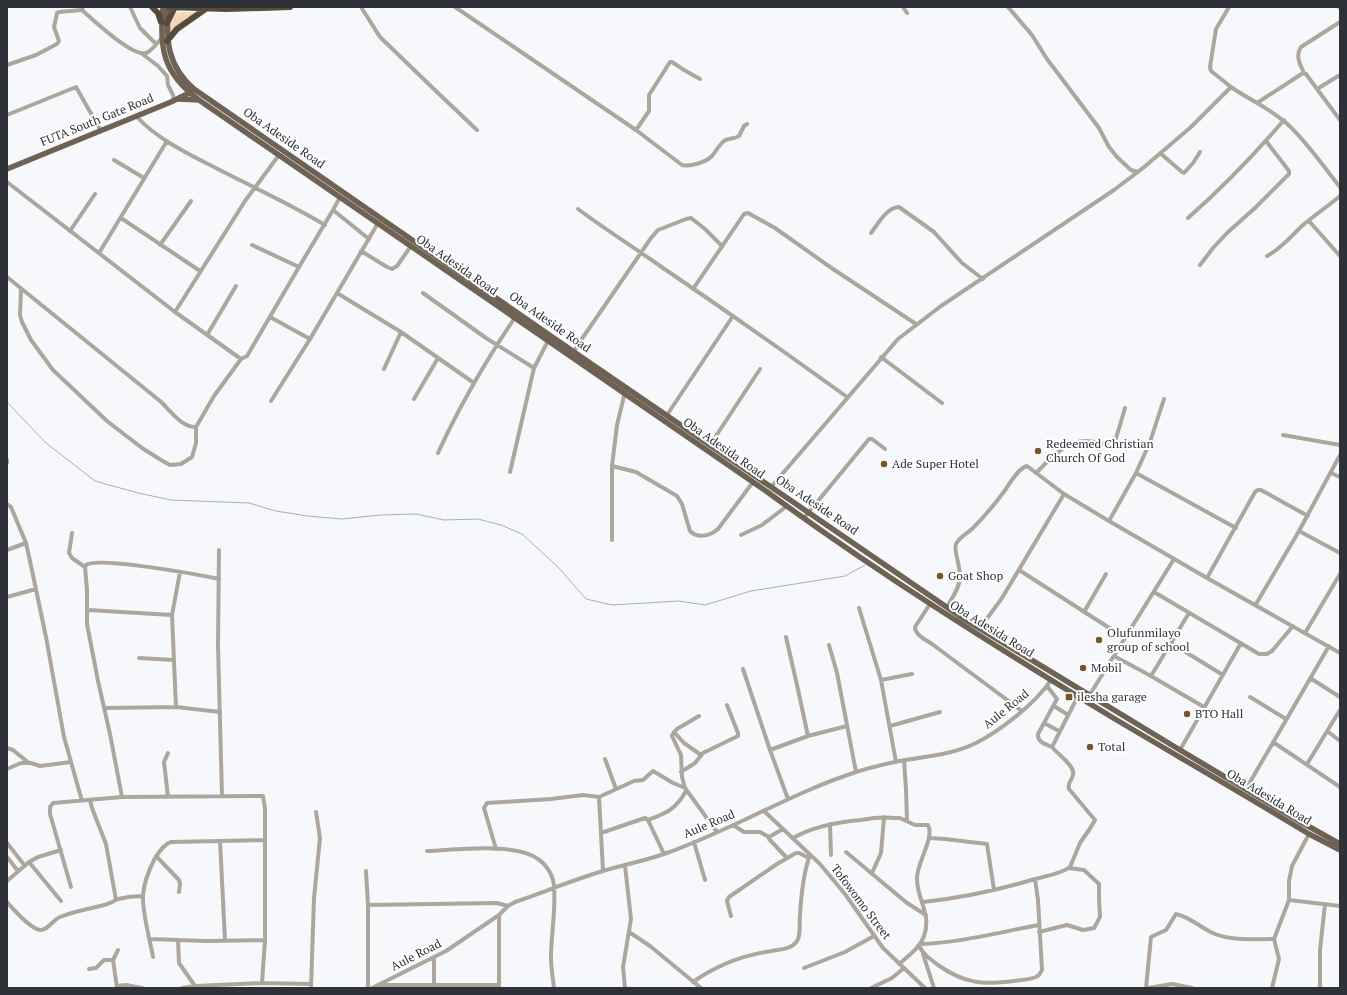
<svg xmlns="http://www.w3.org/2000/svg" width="1347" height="995" viewBox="0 0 1347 995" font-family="'PT Serif',serif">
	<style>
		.green { fill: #f1d8ba }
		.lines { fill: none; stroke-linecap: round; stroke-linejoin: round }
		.stream { stroke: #a6acd0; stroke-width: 1 }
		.minor { stroke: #ada69d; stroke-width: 4 }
		.major { stroke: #6e6254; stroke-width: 5.5 }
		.highway { stroke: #584a3a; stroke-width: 6 }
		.poi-dot { fill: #76552c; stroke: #fff; stroke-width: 1.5 }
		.labels { text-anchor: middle; stroke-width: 4; stroke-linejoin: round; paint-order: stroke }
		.street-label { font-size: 12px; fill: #2f3139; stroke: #fff }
		.poi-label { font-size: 12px; fill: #2f3139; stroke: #fff; text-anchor: start }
	</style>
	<rect width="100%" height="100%" fill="#f7f8fc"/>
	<path class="green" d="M182,12H197L168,35L171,21L175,13Z"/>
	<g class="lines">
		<path class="stream" d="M7,402L46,443L95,481L138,493L171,500L249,503L276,511L307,516L342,519L380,515L416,514L444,520L478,519L501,525L522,534L559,568L586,599L612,605L679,601L705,605L751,591L845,576L865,565"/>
		<path class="minor" d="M81,7L84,12C95,21 132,57 146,53C152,51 157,43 162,38
			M130,7L140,28L156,44
			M361,7L380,37L438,93L477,130
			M455,7L636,130L682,165C691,167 706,162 712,156C716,151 719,145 724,141C728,138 735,139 739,136L744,126L747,124
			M903,7L907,13
			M1008,7L1032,35L1047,59L1099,128L1109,147L1117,157L1131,170L1138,172
			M1339,7L1340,8
			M141,53L158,66L167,76L168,85L173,95L174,101
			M7,65L36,55L57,44L59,41L54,27L57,13L59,12L82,10
			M1304,73C1300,64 1295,56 1301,47L1340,22
			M1231,87C1248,99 1269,108 1285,122C1305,139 1323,166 1340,187
			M1317,89L1340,120
			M1257,103L1303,73L1306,74L1317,89L1340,75
			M7,115L76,87L101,131
			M136,116C155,137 184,152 210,165C248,185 287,202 325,225
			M636,130L649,111V95L670,62H672L684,70L700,79
			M1160,153L1182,172L1184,173L1193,163L1200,152
			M114,160L144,178
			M7,182L175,312L241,359
			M578,209C606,230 635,248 663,268C725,310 786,353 847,397
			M333,210L369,239
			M121,218L200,271
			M1188,218C1222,188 1254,155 1284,120
			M1309,221L1340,256
			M70,231L95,194
			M871,233C878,224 887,207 899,207L934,232L962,263L983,279
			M160,245L191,201
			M252,245L299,267
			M361,251L387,267L392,269L397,266L411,246
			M99,253L167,141
			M1267,256C1282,248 1291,236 1303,225C1315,215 1328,206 1340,196
			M1200,265L1213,248L1228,232L1255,208L1289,174V171L1266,141
			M7,277L160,401C170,410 182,428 196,427
			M21,289L20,315L22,322L31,340L53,370L107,421L142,448L161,460L170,465L181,464L192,457L196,443V427L214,396L241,359L247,356L299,267L333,210L340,197
			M693,289L744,214L748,213L775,228L833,269L916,324
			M337,293L401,332L474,383
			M423,293L486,338L534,368
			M175,312L245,201L279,155
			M270,317L310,339
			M207,335L236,286
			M574,352L577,346L651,238L658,230L686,219L691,218L705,229L722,246
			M881,357L942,403
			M384,369L401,332
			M414,399L438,358
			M271,401L310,339L378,223
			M667,415L733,316
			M1283,435L1340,445
			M710,445L760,369
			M438,453C460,405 487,359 516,316
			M7,460V463
			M612,466L636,472L677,496L682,504L690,531C698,539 710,536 718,529L753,482
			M510,472L534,368L548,341
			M1036,473C1050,459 1065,441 1086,441C1095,441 1104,445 1114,445L1125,408
			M1136,473L1236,528
			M1331,473L1340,477
			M771,487L898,339L941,306L1114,190L1143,168L1191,127L1231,87L1211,71L1210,67L1216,29L1229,7
			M7,504L11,507L26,543L30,561L46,637L64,737L82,801
			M804,518L869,439H872L885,449
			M1109,521L1136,473L1150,442L1164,399
			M1299,531L1340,553
			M72,533L69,553L72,558L85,567
			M741,535L762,525L787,506
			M612,540V466L617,425L625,392
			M7,550L26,543
			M219,550L218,646L222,796
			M1019,570L1125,638
			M1207,578L1255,492L1258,490H1261L1308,516
			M1154,592L1259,654H1267L1272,651L1293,626
			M7,597L36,589
			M930,604L915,627C915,635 926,640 932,644C962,666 992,689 1022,711
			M1256,604L1299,531L1340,455
			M947,607C952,598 960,587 960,577C961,569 953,548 956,544C959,537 968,533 973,528C984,517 994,505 1003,493C1009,485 1018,468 1027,466L1064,494L1109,521L1207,578L1340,653
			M859,608L881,680L896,762
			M88,610L172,615
			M1084,612L1106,574
			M980,628L1002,598L1064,494
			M1305,633L1340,574
			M786,637L797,685L808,736
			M1171,643L1223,675
			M829,645L837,673L856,772
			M1114,656L1151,676L1204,707
			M139,658L174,660
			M743,669L770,750L788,799
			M1151,676L1189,613
			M1310,678L1340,697
			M881,680L912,674
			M1047,686L1057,699L1038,734C1037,742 1045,744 1052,747
			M1089,696L1174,559
			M1250,697L1286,719
			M1054,706L1068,715
			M176,707L172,615L180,572
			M105,708L176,707L220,712
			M699,716L677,729L674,732L672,736L681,755L682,777L685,788L717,832
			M1044,723L1059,731
			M890,726L940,712
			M1327,731L1340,741
			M674,732L684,743L701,755
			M1273,742L1340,787
			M7,748L13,750L29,763
			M770,750L808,736L847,726
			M1180,750L1241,643
			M605,759L616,789
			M904,760L906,789L907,821
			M1307,764L1340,710
			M7,769L21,763H31L40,766L71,762
			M681,772L695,763L703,753L738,736V733L727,705
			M1246,789L1329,646
			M122,797L110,734L98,681L87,624V590L85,567L86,565C97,556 200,575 219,579
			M168,797L164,762L168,753
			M599,797L603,871
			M90,800L92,808L106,844L116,900
			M764,811L820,864L845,894L883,948L925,988
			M648,820L664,854
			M830,824L831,855
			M733,825L744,832H760L769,837
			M783,829L769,837V839L787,858
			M601,833L645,818L648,820C667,813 676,809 686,791
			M793,838C814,826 837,822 861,820C872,818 884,817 895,818H900L915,825H928C935,838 916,864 917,879C917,900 932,914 924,936C920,948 908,956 899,964
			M929,838L945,839L987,844L994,890
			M220,841L225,940
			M694,842L705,880
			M7,843L25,866
			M496,849L484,808L487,803L551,799L583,795L599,797L634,781L643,780L653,771L673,783L685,788
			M427,851C455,850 515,842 538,859C547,865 554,877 554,887C556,910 551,934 551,958C551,968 553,978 554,988
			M846,852L907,903L926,915
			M156,856L179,880L180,884L179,892
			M7,857L18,871
			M29,862L61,901
			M625,866L631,919L623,967L625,988
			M366,871L368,905V988
			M872,873L881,853L884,817
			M7,881L29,862L38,857L61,850
			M71,887L50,814V807L53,803L122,797L263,796L265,809V940L262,983
			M1289,900L1340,906
			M7,902C13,909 31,929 40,930C47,931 53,920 60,917C74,911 89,909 104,905C109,904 114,901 118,899C126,897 135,896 143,896
			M923,902C961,898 998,890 1035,879C1046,876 1061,874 1070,867L1080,843L1091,827L1095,820L1069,789C1067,782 1072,781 1073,775C1076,766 1056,753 1052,747L1078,696
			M368,905L497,903L508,906
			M499,915V988
			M731,916L727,901L729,897L777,864L796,853H799L809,858
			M629,932L650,946L701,988
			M1039,932L1067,925L1083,930L1094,928L1100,917L1099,899V884L1084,870L1069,868
			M150,939L206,941L265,940
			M178,940L179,963L195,986
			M920,944C960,943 1000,932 1039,925
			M919,946C923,954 930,959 938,965C965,984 983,985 1014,981C1021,980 1029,980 1036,977L1039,975L1042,970L1038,900L1035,879
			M923,954L934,988
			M153,957C150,940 142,912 143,895C144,883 149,870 154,860C158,853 164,844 171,842L265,840
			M804,968L845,952L874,936
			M89,969L96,968L104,960H113
			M693,982C717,965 743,955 772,951C781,949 794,949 798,939C801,932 799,923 800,915C801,898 804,871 810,855
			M380,985H499
			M434,985V958
			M117,986L126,985L142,988
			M117,988L113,960L118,950
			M182,988L195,986L262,983L311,984
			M311,988L314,898L320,838L316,812
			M372,988L446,951L499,915L508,906L515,902C544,892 573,880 603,871C623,865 644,861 664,854C730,831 789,794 856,772C872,767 889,763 905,760C929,756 954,754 976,743C1000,731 1036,703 1051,680
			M871,988L892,978L904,968
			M1146,988L1151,937L1166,930L1176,914C1190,917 1201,928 1215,934C1233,941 1255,939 1274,939
			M1148,988L1172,984L1192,988
			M1272,988L1279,959L1274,939L1289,900V881L1292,866L1309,834
			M1320,988V950L1325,904"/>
		<path class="major" d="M163,7C159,49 163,73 199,100L766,491C878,573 996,647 1115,719C1179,757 1245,795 1309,834L1340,850
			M168,7C166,40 167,66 194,89L574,352L964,619L1180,750L1299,821L1340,844
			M179,99L199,100
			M7,169L171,102L191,92"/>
		<path class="highway" d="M152,7L158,13L161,22
			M169,7L226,9L290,7
			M167,23L175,7
			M167,41L177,29L207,8"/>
	</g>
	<g class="poi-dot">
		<circle cx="1038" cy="451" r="4"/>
		<circle cx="884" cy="464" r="4"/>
		<circle cx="940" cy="576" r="4"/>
		<circle cx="1099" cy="640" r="4"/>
		<circle cx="1083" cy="668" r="4"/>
		<rect x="1065" y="693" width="8" height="8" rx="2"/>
		<circle cx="1187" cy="714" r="4"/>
		<circle cx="1090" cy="747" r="4"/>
	</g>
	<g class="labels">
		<g class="street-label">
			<text transform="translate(97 120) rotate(-22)" y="4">FUTA South Gate Road</text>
			<text transform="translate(284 138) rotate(35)" y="4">Oba Adeside Road</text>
			<text transform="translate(457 265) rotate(35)" y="4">Oba Adesida Road</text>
			<text transform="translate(550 322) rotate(35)" y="4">Oba Adeside Road</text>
			<text transform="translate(724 448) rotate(35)" y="4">Oba Adesida Road</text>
			<text transform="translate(817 505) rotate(34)" y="4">Oba Adeside Road</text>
			<text transform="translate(992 629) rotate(32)" y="4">Oba Adesida Road</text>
			<text transform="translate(1006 709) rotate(-39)" y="4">Aule Road</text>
			<text transform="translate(1269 797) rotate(31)" y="4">Oba Adesida Road</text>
			<text transform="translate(709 824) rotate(-23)" y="4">Aule Road</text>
			<text transform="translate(861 902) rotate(53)" y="4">Tofowomo Street</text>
			<text transform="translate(416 955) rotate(-27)" y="4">Aule Road</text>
		</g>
		<g class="poi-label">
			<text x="1046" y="448">Redeemed Christian<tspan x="1046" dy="14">Church Of God</tspan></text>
			<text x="892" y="468">Ade Super Hotel</text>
			<text x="948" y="580">Goat Shop</text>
			<text x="1107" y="637">Olufunmilayo<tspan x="1107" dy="14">group of school</tspan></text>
			<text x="1091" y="672">Mobil</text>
			<text x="1077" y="701">ilesha garage</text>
			<text x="1195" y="718">BTO Hall</text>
			<text x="1098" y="751">Total</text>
		</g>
	</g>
	<rect width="1347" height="995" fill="none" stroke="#2f3139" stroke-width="16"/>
</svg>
